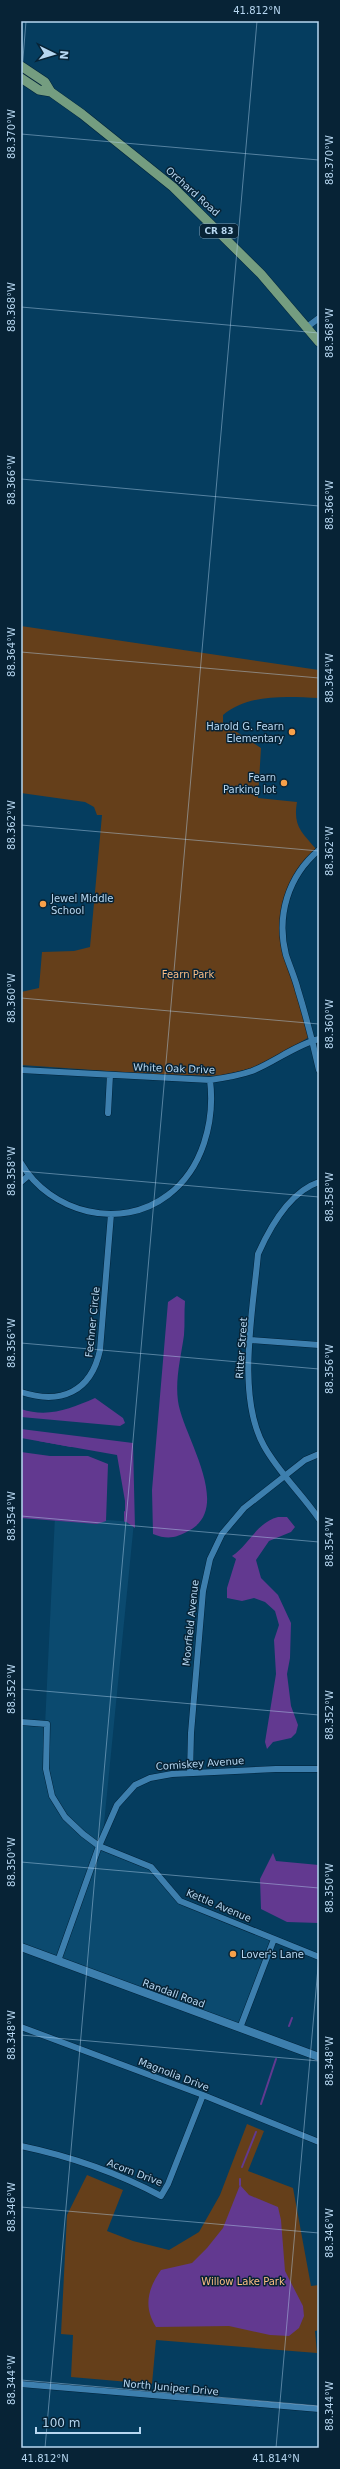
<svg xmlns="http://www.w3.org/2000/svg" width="340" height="2469" viewBox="0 0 340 2469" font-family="'DejaVu Sans',sans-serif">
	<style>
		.built { fill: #0b4a6f }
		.green { fill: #653f1a }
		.water { fill: #623990 }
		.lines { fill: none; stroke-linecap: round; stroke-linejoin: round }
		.stream { stroke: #623990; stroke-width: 2 }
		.minor-casing { stroke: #00233a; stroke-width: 7 }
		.secondary-casing { stroke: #00233a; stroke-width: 9 }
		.primary-casing { stroke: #00233a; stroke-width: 10 }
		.minor { stroke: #3d7fae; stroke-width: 6 }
		.secondary { stroke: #3d7fae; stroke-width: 8 }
		.primary { stroke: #749d80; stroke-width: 9 }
		.ticks { fill: none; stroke: #b7d7f1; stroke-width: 1; stroke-opacity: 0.45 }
		.poi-dot { fill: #f8a14a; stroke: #072336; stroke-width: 1.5 }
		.labels { text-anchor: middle; stroke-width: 3; stroke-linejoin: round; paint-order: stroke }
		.shield { fill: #072336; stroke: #82a1b9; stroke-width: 1 }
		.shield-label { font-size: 9px; font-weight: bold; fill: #b7d7f1 }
		.street-label { font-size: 10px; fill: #b7d7f1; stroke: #072336 }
		.poi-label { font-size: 10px; fill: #b7d7f1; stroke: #072336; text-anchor: end }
		.park-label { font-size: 10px; fill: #fbbd84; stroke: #072336 }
		.neatline { fill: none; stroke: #b7d7f1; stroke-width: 1.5 }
		.ticks-label { font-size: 10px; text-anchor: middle; fill: #b7d7f1 }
	</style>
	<rect width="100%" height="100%" fill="#053d5f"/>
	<path class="built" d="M55,1516L134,1522L102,1844L57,1958L21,1946V1724L45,1726Z
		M101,1848L150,1867L179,1903L271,1940L240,2025L61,1959Z"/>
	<path class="green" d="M21,626L319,670V698C287,697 250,693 223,715V723L261,748L258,798L297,802C293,826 301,831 316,849L289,887L282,927L309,1037L280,1055L252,1068L220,1076L151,1074L21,1065V992L39,988L42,952L74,951L90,947L102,815H97L94,807L85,802L21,793Z
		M247,2124L264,2131L248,2171L293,2188L311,2286L319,2285V2330L315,2331L317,2353L156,2340L152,2384L71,2377L73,2335L61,2334L67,2215L87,2175L123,2190L107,2231L133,2241L169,2250L199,2232L220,2195Z"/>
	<path class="water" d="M177,1296L185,1301C184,1312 185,1324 184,1335C181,1357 175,1379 178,1401C182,1434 233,1506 190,1530C176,1538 168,1540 153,1534L152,1490L168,1302Z
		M95,1398L123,1418L125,1423L120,1426L21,1417V1409C48,1418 70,1409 95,1398Z
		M21,1429L133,1443L135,1528L125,1521V1501L117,1455L21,1438Z
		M21,1452L50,1456H88L108,1464L106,1521L97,1524L21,1518Z
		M278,1517H287L295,1527L291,1532L269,1541L256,1560L261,1578L278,1595L291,1623L290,1658L287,1674L291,1706L298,1725L296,1733L291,1738L273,1742L267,1749L265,1742L276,1674L274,1640L279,1625L275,1611L265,1602L254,1598L242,1601L227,1598V1588L236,1559L232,1556C250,1544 256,1523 278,1517Z
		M273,1853L276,1861L319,1865V1923L287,1922L261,1909L260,1879Z
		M240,2185L249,2195L278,2207L281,2220L285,2271L303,2306L304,2316L299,2328L289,2336L270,2335L229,2326L156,2327C143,2307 148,2288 161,2270L192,2263L207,2248L223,2228Z"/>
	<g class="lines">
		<path class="stream" d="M39,1440L71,1446
			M125,1512V1521
			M289,2026L292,2018
			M261,2104L276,2059
			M242,2167L256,2132
			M240,2185V2179"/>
		<defs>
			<path id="minor" d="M307,327L319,318
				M319,850C288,876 276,916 286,955C290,967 295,978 298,990C306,1016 313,1043 319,1070
				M21,1070L210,1080C224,1078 238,1076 252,1071C275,1062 295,1045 319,1039
				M108,1113L110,1075
				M21,1163C50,1213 121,1231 168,1195C203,1169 215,1121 210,1080
				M21,1182L28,1176
				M319,1182C289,1192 270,1227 258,1254C253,1311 236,1396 264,1446C279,1473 302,1494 319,1519
				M251,1340L319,1345
				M21,1392C61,1405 91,1392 100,1350L111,1214
				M21,1722L47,1724L46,1769L52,1796L65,1817L83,1834L99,1846L151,1867L180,1901L319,1957
				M190,1773L191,1733L203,1591L210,1559L222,1534L244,1508L305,1460L319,1454
				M58,1961L99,1846L117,1805L135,1785L150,1778L172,1774L276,1769H319
				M21,2027L203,2095L319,2142
				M240,2028L274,1939
				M21,2146C69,2156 118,2173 161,2196L168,2184L203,2095
				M21,2384L319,2409"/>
			<path id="secondary" d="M21,1947L319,2057"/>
			<path id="primary" d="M21,66L45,82L51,92
				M21,78L39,90L51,92L82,114L173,187L261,274L319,342"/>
		</defs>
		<use href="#minor" class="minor-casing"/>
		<use href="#secondary" class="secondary-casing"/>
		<use href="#primary" class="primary-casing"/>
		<use href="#minor" class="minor"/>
		<use href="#secondary" class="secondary"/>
		<use href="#primary" class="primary"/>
	</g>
	<path class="ticks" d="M21,83L26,21M21,134L319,160M21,307L319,333M21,479L319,506M21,652L319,678M21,825L319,851M21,998L319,1024M21,1171L319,1197M21,1343L319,1369M21,1516L319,1542M21,1689L319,1715M21,1862L319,1888M21,2035L319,2061M21,2207L319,2233M21,2380L319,2406M45,2448L257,21M276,2448L319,1956"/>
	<g class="poi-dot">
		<circle cx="292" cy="732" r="4"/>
		<circle cx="284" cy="783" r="4"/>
		<circle cx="43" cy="904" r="4"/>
		<circle cx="233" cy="1954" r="4"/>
	</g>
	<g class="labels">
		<rect class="shield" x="200" y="224" width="38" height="14" rx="3"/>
		<g class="shield-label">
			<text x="219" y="234">CR 83</text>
		</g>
		<g class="street-label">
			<text transform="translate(193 191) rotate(42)" y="4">Orchard Road</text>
			<text transform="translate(174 1068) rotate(2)" y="4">White Oak Drive</text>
			<text transform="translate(92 1322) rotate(-84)" y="4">Fechner Circle</text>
			<text transform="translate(241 1348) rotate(-86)" y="4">Ritter Street</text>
			<text transform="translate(190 1623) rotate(-84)" y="4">Moorfield Avenue</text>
			<text transform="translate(200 1763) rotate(-4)" y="4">Comiskey Avenue</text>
			<text transform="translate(219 1905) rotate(23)" y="4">Kettle Avenue</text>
			<text transform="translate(174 1993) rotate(20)" y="4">Randall Road</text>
			<text transform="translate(174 2074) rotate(21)" y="4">Magnolia Drive</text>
			<text transform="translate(135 2172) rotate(21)" y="4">Acorn Drive</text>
			<text transform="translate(171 2387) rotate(5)" y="4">North Juniper Drive</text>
		</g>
		<g class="poi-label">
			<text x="284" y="730">Harold G. Fearn<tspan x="284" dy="12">Elementary</tspan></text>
			<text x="276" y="781">Fearn<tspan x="276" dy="12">Parking lot</tspan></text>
			<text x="51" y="902" text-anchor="start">Jewel Middle<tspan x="51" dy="12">School</tspan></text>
			<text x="241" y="1958" text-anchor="start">Lover's Lane</text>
		</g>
		<g class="park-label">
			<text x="188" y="978">Fearn Park</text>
			<text x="243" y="2285">Willow Lake Park</text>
		</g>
	</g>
	<rect width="340" height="2469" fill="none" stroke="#072336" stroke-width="44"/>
	<g transform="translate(54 54) rotate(95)" stroke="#072336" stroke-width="3" paint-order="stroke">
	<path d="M0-3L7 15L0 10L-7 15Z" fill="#b7d7f1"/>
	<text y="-6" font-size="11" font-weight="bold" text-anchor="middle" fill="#b7d7f1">N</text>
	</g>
	<path d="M36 2427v6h104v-6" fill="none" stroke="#b7d7f1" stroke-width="2"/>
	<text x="42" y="2427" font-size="12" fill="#b7d7f1" stroke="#072336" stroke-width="3" paint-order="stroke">100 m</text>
	<rect x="22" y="22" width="296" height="2425" class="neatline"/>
	<g class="ticks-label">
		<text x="257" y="14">41.812°N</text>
		<text transform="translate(11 134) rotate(-90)" y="4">88.370°W</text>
		<text transform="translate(329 160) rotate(-90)" y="4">88.370°W</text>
		<text transform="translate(11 307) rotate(-90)" y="4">88.368°W</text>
		<text transform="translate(329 333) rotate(-90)" y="4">88.368°W</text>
		<text transform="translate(11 480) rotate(-90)" y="4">88.366°W</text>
		<text transform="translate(329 505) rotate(-90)" y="4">88.366°W</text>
		<text transform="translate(11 652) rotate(-90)" y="4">88.364°W</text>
		<text transform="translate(329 678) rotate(-90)" y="4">88.364°W</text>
		<text transform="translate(11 825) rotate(-90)" y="4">88.362°W</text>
		<text transform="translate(329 851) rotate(-90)" y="4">88.362°W</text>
		<text transform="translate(11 998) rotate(-90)" y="4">88.360°W</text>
		<text transform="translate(329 1024) rotate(-90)" y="4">88.360°W</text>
		<text transform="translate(11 1171) rotate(-90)" y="4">88.358°W</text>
		<text transform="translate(329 1197) rotate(-90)" y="4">88.358°W</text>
		<text transform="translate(11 1343) rotate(-90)" y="4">88.356°W</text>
		<text transform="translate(329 1369) rotate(-90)" y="4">88.356°W</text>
		<text transform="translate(11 1516) rotate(-90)" y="4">88.354°W</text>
		<text transform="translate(329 1542) rotate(-90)" y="4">88.354°W</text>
		<text transform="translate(11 1689) rotate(-90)" y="4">88.352°W</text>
		<text transform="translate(329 1715) rotate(-90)" y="4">88.352°W</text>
		<text transform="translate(11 1862) rotate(-90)" y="4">88.350°W</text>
		<text transform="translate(329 1888) rotate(-90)" y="4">88.350°W</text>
		<text transform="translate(11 2035) rotate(-90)" y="4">88.348°W</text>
		<text transform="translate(329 2061) rotate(-90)" y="4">88.348°W</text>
		<text transform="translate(11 2207) rotate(-90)" y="4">88.346°W</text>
		<text transform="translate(329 2233) rotate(-90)" y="4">88.346°W</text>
		<text transform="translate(11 2380) rotate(-90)" y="4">88.344°W</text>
		<text transform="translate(329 2406) rotate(-90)" y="4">88.344°W</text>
		<text x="45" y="2462">41.812°N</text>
		<text x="276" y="2462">41.814°N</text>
	</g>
</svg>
